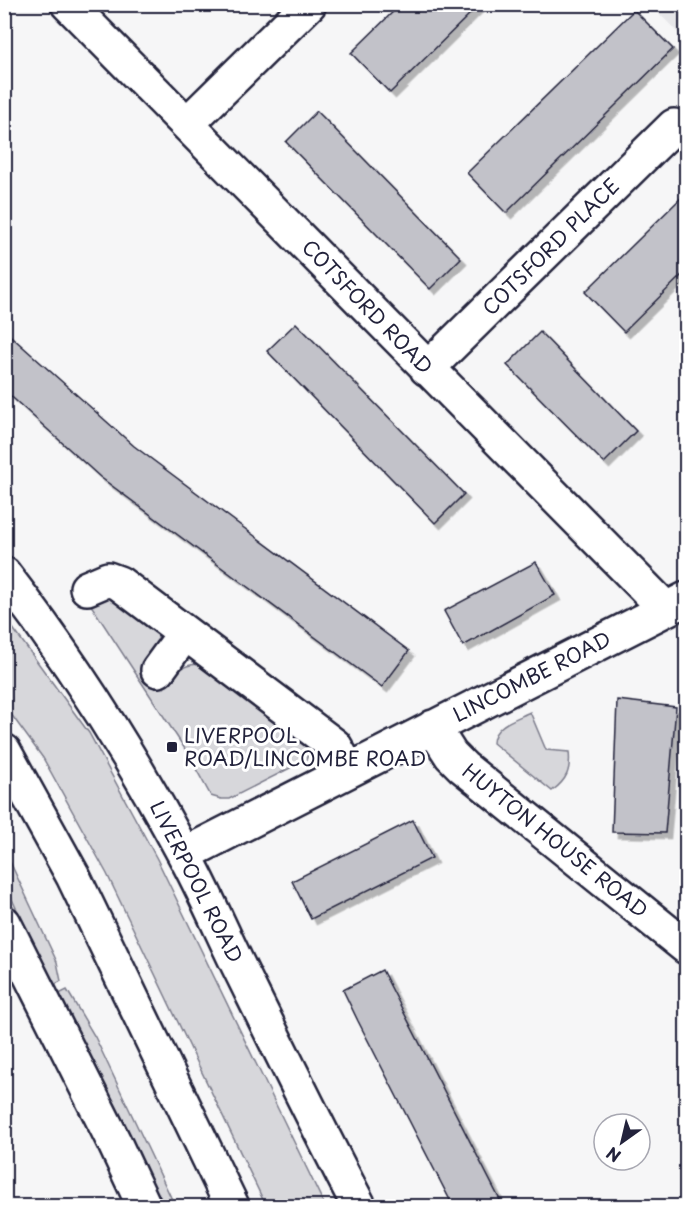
<svg xmlns="http://www.w3.org/2000/svg" width="691" height="1211" viewBox="0 0 691 1211" font-family="'Playpen Sans',sans-serif">
	<style>
		.built { fill: #e6e6e9 }
		.green { fill: #d7d7db; stroke: #7c7c8b; stroke-width: 1.5 }
		.building { fill: #c2c2c9; stroke: #22223b; stroke-width: 1.5; filter: url(#shadow) }
		.lines { fill: none; stroke-linecap: round; stroke-linejoin: round }
		.street-casing { stroke: #22223b; stroke-width: 38 }
		.highway-casing { stroke: #22223b; stroke-width: 38 }
		.street { stroke: #fff; stroke-width: 33 }
		.highway { stroke: #fff; stroke-width: 33 }
		.poi-dot { fill: #22223b; stroke: #fff; stroke-width: 2 }
		.labels { text-anchor: middle; stroke-width: 6; stroke-linejoin: round; paint-order: stroke }
		.street-label { font-size: 20px; fill: #22223b; stroke: #fff }
		.poi-label { font-size: 20px; fill: #22223b; stroke: #fff; text-anchor: start }
	</style>
	<defs>
		<filter id="shadow"><feDropShadow dx="5.5" dy="5.5" stdDeviation="0" flood-color="#0004"/></filter>
	</defs>
	<rect width="100%" height="100%" fill="#f6f6f7"/>
	<filter id="ink" filterUnits="userSpaceOnUse"><feTurbulence type="fractalNoise" baseFrequency=".0167" numOctaves="2"/><feDisplacementMap in="SourceGraphic" scale="12" xChannelSelector="R" yChannelSelector="G"/><feConvolveMatrix kernelMatrix="1 2 1 2 8 2 1 2 1" color-interpolation-filters="sRGB"/></filter>
	<g filter="url(#ink)">
		<path class="built" d="M651,5H686V41Z"/>
		<path class="green" d="M109,594L157,628C161,647 153,656 143,672L164,688C180,670 180,663 207,664L307,744L309,752L306,760L229,799H221L211,796L185,749L87,599Z
			M4,616L89,733L157,859L325,1206H266L107,874L43,758L5,706Z
			M530,712L546,750L569,752C571,770 567,780 552,791L493,743C493,725 516,719 530,712Z
			M4,849L57,962L61,981L52,986L5,884Z
			M67,990L95,1037L175,1206H157L57,995Z"/>
		<path class="building" d="M401,4H480L390,93L351,53Z
			M634,10L673,49L506,213L467,173Z
			M317,111L461,258L430,289L286,142Z
			M687,192V270L624,332L585,292Z
			M296,323L464,494L435,523L267,351Z
			M4,330L134,446L409,651L382,687L100,477L4,390Z
			M540,332L636,431L604,463L507,365Z
			M536,562L555,595L463,646L444,611Z
			M617,700L676,707L665,833L612,832Z
			M413,820L432,858L311,919L292,881Z
			M382,970L398,1001L503,1206H453L358,1021L343,990Z"/>
		<g class="lines">
			<defs>
				<path id="street" d="M68,4L666,609
					M187,124L309,4
					M427,369L674,126
					M87,588L108,579L119,583L335,746L348,769
					M158,670L185,633
					M433,727L451,755L463,767L686,947
					M185,854L686,599
					M4,923L114,1142L144,1206"/>
				<path id="highway" d="M4,574C72,662 131,755 183,852C203,888 219,926 237,963C277,1044 317,1126 359,1206
					M4,751L73,876L232,1206"/>
			</defs>
			<use href="#street" class="street-casing"/>
			<use href="#highway" class="highway-casing"/>
			<use href="#street" class="street"/>
			<use href="#highway" class="highway"/>
		</g>
	</g>
	<rect class="poi-dot" x="166" y="741" width="12" height="12" rx="3"/>
	<g class="labels">
		<g class="street-label">
			<text transform="translate(551 247) rotate(-45)" y="7">COTSFORD PLACE</text>
			<text transform="translate(367 307) rotate(46)" y="7">COTSFORD ROAD</text>
			<text transform="translate(532 677) rotate(-27)" y="7">LINCOMBE ROAD</text>
			<text transform="translate(555 841) rotate(39)" y="7">HUYTON HOUSE ROAD</text>
			<text transform="translate(196 882) rotate(63)" y="7">LIVERPOOL ROAD</text>
		</g>
		<g class="poi-label">
			<text x="184" y="743">LIVERPOOL<tspan x="184" dy="23">ROAD/LINCOMBE ROAD</tspan></text>
		</g>
	</g>
	<rect width="691" height="1211" fill="none" stroke="#fff" stroke-width="24"/>
	<rect x="12" y="12" width="667" height="1187" fill="none" stroke="#22223b" stroke-width="2" filter="url(#ink)"/>
	<g transform="translate(622 1142) rotate(214)"><circle r="28" fill="#ffffff" stroke="#a7a7b1" stroke-width="1.5"/>
	<path d="M0-4.5L10 22L0 15L-10 22Z" fill="#22223b"/>
	<text y="-9" font-size="16" font-weight="bold" text-anchor="middle" fill="#22223b">N</text>
	</g>
</svg>
